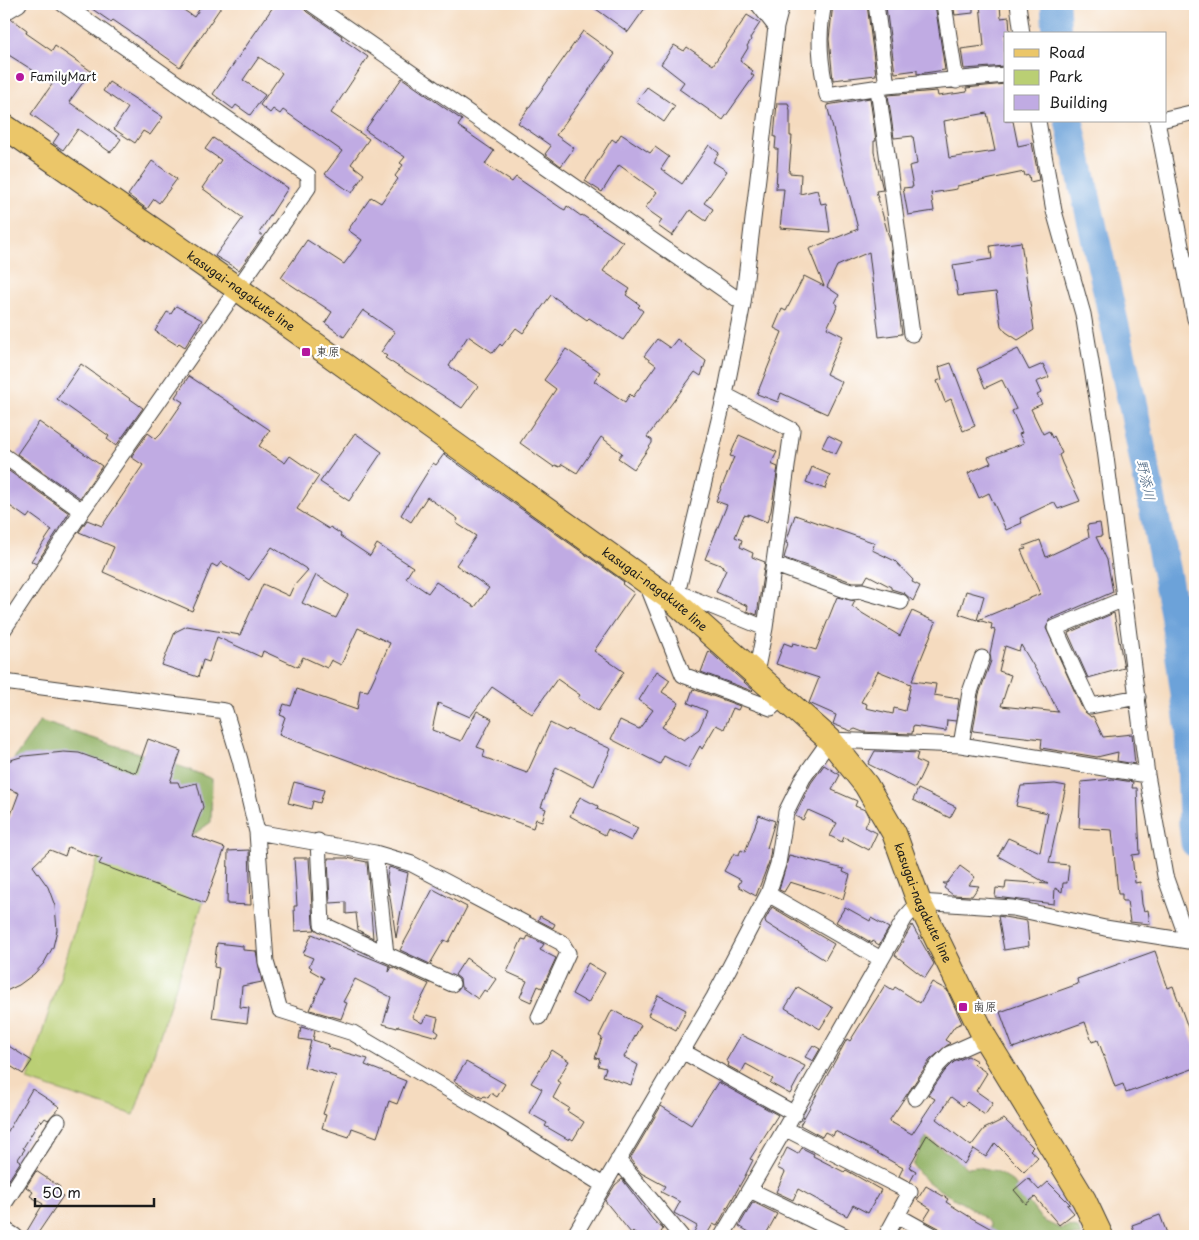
<svg xmlns="http://www.w3.org/2000/svg" width="1199" height="1240" viewBox="0 0 1199 1240" font-family="'Playpen Sans','Klee One',sans-serif">
	<style>
		.green { fill: #bacf74; stroke: #6b7648 }
		.forest { fill: #93b266; stroke: #586741 }
		.lines { fill: none; stroke-linecap: round; stroke-linejoin: round }
		.river { stroke: #6ca2d9; stroke-width: 29 }
		.building { fill: #c0abe3; fill-rule: evenodd }
		.minor-casing { stroke: #3d3934; stroke-width: 17 }
		.primary-casing { stroke: #3d3934; stroke-width: 26 }
		.minor { stroke: #fff; stroke-width: 15 }
		.primary { stroke: #ebc669; stroke-width: 24 }
		.poi-dot { fill: #b5179e; stroke: #fff; stroke-width: 2 }
		.labels { text-anchor: middle; stroke-width: 4.5; stroke-linejoin: round; paint-order: stroke }
		.poi-label { font-size: 12px; fill: #1c1c1c; stroke: #fff; text-anchor: start }
		.street-label { font-size: 12px; fill: #1c1c1c; stroke: #fff }
		.water-label { font-size: 14px; font-style: italic; fill: #445f7a; stroke: #fff }
	</style>
	<rect width="100%" height="100%" fill="#fff"/>
	<filter id="ink" filterUnits="userSpaceOnUse"><feTurbulence type="fractalNoise" baseFrequency=".02" numOctaves="2"/><feDisplacementMap in="SourceGraphic" scale="10" xChannelSelector="R" yChannelSelector="G"/><feConvolveMatrix kernelMatrix="1 2 1 2 8 2 1 2 1" color-interpolation-filters="sRGB"/></filter>
	<filter id="wash" filterUnits="userSpaceOnUse"><feTurbulence type="fractalNoise" baseFrequency=".0096" numOctaves="4" result="noise"/><feDisplacementMap in="SourceGraphic" scale="20" xChannelSelector="R" yChannelSelector="G"/><feGaussianBlur stdDeviation="1.12" result="paint"/><feColorMatrix in="noise" values="0 0 0 0 0 0 0 0 0 0 0 0 0 0 0 0 0 1.4 0 .05"/><feComposite in="paint" operator="in"/></filter>
	<g filter="url(#wash)">
		<rect width="100%" height="100%" fill="#f5dbbf"/>
		<path class="green" d="M99,855L207,890L134,1115L27,1080Z"/>
		<path class="forest" d="M40,721L185,768L212,779L211,822L176,847L11,763Z
			M926,1137L968,1168L978,1167L997,1171L1013,1182L1042,1220L1061,1229L1068,1226L1078,1228L1081,1236H990V1224C967,1199 931,1194 913,1165Z"/>
		<g class="lines">
			<path class="river" d="M1055,4L1057,34
				M1069,121L1134,411L1174,613L1190,732L1193,824L1195,843"/>
		</g>
		<g id="blocks">
			<path class="building" d="M85,4H175L194,17L203,4H223L180,67L129,31L113,20L111,22Z
				M275,4H299L307,12L342,36L341,38L368,57L331,113L369,139L351,164L364,174L352,193L325,174L342,151L283,110L280,114L273,109L270,113L260,105L282,73L259,57L243,80L265,95L250,115L236,105L233,109L213,94Z
				M589,4H648L628,32Z
				M833,4H867L876,75L833,80L829,39Z
				M914,4H935L945,70L917,74V70L895,73L886,7Z
				M953,4H973V13L955,15Z
				M980,4H1000L1001,18L1009,17L1010,34H1005V66L964,69L961,49L984,46Z
				M747,15L760,23L750,38L751,40L747,46L748,48L740,61L753,71L751,74L754,76L723,120L679,89L684,82L661,64L674,45L684,51L687,47L713,65Z
				M12,19L27,30L26,33L52,51L55,46L91,71L69,102L121,139L113,150L110,152L78,129L63,150L53,143L59,134L31,114L53,83L4,52V22Z
				M583,31L615,54L556,135L574,148L561,166L545,154L551,146L518,123Z
				M402,78L462,120L458,126L494,151L485,164L512,182L516,177L561,208L565,210L567,206L581,216L582,215L623,242L603,271L630,289L626,295L640,305L638,307L643,311L623,340L589,318L587,320L551,295L523,333L516,328L502,346L500,344L493,353L468,336L449,366L478,386L462,408L385,358L387,356L381,352L395,332L363,310L344,337L325,323L332,312L281,278L307,240L344,264L362,240L348,230L371,197L381,203L398,179L395,176L403,165L400,163L405,157L365,130Z
				M109,82L163,117L150,135L143,131L135,143L114,129L128,108L103,91Z
				M1005,84V121H1013L1018,146L1032,143L1039,180L1030,182L1029,175L1025,176L1024,172L957,186V189L931,193L934,211L908,215L903,188L913,187L909,166L917,164L913,136L894,138L888,95L937,91L938,96L967,92L966,88ZM987,113L995,151L949,158L944,121Z
				M647,87L675,106L664,122L636,102Z
				M870,98L876,141H874V152L883,190L876,191L890,241L902,334L879,337L869,252L837,266L827,287L839,295L835,303L838,305L827,328L843,336L826,374L842,382L827,414L781,393L778,402L757,394L782,332L774,328L782,309L786,311L804,276L824,286L809,249L858,229L827,105Z
				M777,103H788L790,110V136H792L789,173L801,174L800,194L817,190L821,204L826,203L830,232L780,228L784,189H776L778,149H775L776,137H774Z
				M621,134L650,153L655,147L669,157L661,169L682,184L709,145L719,153L713,162L727,171L704,203L713,209L706,221L690,210L672,236L658,226L662,220L645,208L657,192L619,165L602,192L585,181L612,139L616,142Z
				M213,138L288,188L259,233L263,236L239,270L215,256L243,218L202,188L221,160L205,149Z
				M152,161L177,179L159,203L154,199L147,209L128,195Z
				M1021,242L1034,330L1018,340L1006,332L1001,326L996,292L958,296L953,265L992,259L990,246Z
				M176,306L202,320L185,347L179,343L177,345L155,331L167,312L171,314Z
				M657,339L670,348L677,339L706,361L701,376L695,372L647,437L652,440V443L634,469L618,458L622,453L601,437L577,473L562,464L560,467L555,465L554,467L520,443L556,389L544,380L566,349L600,372L594,381L625,402L630,394L633,397L656,365L644,356Z
				M1018,349L1029,370L1043,364L1049,377L1036,382L1041,393L1037,395L1042,404L1031,409L1043,434L1049,431L1052,438L1054,436L1062,453L1059,455L1062,463L1080,501L1058,509L1054,502L1020,518L1022,523L1006,530L989,493L979,498L968,473L991,463L988,457L1024,443L1019,434L1022,433L1012,411L1016,409L1002,380L985,388L977,369Z
				M951,363L975,426L963,431L951,399L945,402L937,381L942,379L939,367Z
				M81,364L143,408L116,446L107,439L109,436L57,399Z
				M189,376L270,430L259,446L285,463L290,456L319,476L297,509L329,529L330,527L341,534L340,536L370,556L377,544L413,567L406,578L428,593L436,582L475,607L489,588L456,565L476,536L456,523L458,519L427,497L411,522L401,515L433,463L436,465L444,454L624,582L622,584L634,593L594,651L624,672L598,711L578,698L580,695L557,679L532,714L492,687L470,717L438,703L432,730L461,741L477,711L492,719L477,747L485,750L483,757L527,773L550,723L566,731L568,729L611,749L594,786L556,767L541,807L546,809L542,821L536,819L533,828L279,735L285,717L280,715L284,704L291,706L297,689L357,710L360,690L368,691L390,643L358,628L341,665L331,660L327,668L303,657L298,667L263,651L261,657L217,637L209,662L203,660L198,677L162,665L175,632L187,626L240,635L263,584L289,596L293,587L308,570L272,547L249,580L221,562L217,567L212,564L192,611L103,572L114,547L79,532L87,520L102,526L143,465L131,457L148,433L156,439L161,434L183,402L175,397ZM316,575L348,595L336,618L302,603Z
				M39,422L102,466L80,498L17,454Z
				M355,433L382,452L349,501L320,482Z
				M739,435L777,452L771,464L778,467L771,511L767,522L748,514V516L744,515L735,537L742,540L740,547L753,553L752,557L765,562L757,615L747,611L748,606L716,592L726,570L722,568L723,566L705,559L727,505L716,501L734,457L730,456Z
				M828,435L842,442L836,454L822,447Z
				M812,467L830,475L825,489L806,482Z
				M6,469L69,513L36,564L31,561L52,530L30,514L27,518L4,502V473Z
				M795,515L875,543L872,550L895,561L913,580L912,582L920,586L913,601L904,593L891,589V587L868,575L864,582H852L784,558L788,544L786,543Z
				M1100,523L1102,536L1096,537L1107,560L1113,592L1051,619L1046,628L1083,710L1091,717L1093,716L1103,737L1132,734L1135,764L1117,761L1118,752L1097,757L1041,748L1042,739L973,731L979,694L991,661L990,653L995,630L991,629L992,624L978,620L1040,594L1021,550L1026,549L1024,546L1040,540L1046,557L1089,537L1087,525ZM1021,645L1046,687L1058,712L1001,706L1011,675L999,671L1005,646L1019,651Z
				M966,591L984,596L977,620L959,614Z
				M837,597L855,601L852,607L900,636L912,611L936,622L912,681L936,684L934,695L959,699L956,721L947,720L946,731L913,726L912,734L863,732L855,729L851,731L833,724L836,715L809,703L819,678L776,664L784,643L792,646L793,643L816,650ZM878,671L911,684L905,711L894,708L893,714L866,708L867,704L861,702Z
				M1114,613L1124,668L1088,678L1068,633Z
				M709,651L753,690L752,691L701,672Z
				M657,671L670,680L662,692L679,703L662,727L684,740L699,729L707,711L688,703L693,689L740,706L738,710L733,708L724,729L716,725L702,749L700,746L688,768L664,756L660,764L611,739L620,720L639,729L653,710L639,700Z
				M148,739L181,751L170,782H178L180,787L197,783L203,807L192,836L225,848L205,903L99,864L102,859L68,847L65,856L50,850L33,866L48,887L55,906L57,930L53,947L44,963L34,974L19,985L4,992V833L19,793L4,787V762L24,756L64,752L79,753L136,773Z
				M875,751L918,753L916,760L926,765L915,788L868,764Z
				M824,765L840,775L832,790L857,801L855,806L865,810L869,818L865,827L877,833L869,850L844,837L842,842L830,836L837,823L808,810L803,820L795,816L811,783Z
				M1113,779L1133,782L1132,788H1137L1140,854L1132,855L1135,883L1140,882L1142,904L1144,911L1148,910L1150,924L1130,922L1127,901H1122V894H1118L1112,830L1079,828L1081,782Z
				M294,782L324,790L320,803L313,801L311,809L288,803Z
				M1055,784L1066,786L1049,863L1069,865L1067,883H1063L1062,892L1055,888L1054,904L995,897L996,888L1005,889L1006,881L1048,884L998,856L1008,838L1040,852L1048,813L1016,806L1021,786Z
				M918,789L956,807L950,818L913,800Z
				M580,797L598,806L597,809L638,828L631,841L608,829L605,835L570,816Z
				M759,815L775,821L767,848L771,849L769,862L756,896L738,886L741,880L724,871L734,853L738,856L741,850L745,852Z
				M249,850L251,905L227,904L228,851Z
				M789,855L844,869L843,872L850,875L843,899L790,882L784,892L779,890Z
				M294,858H309L313,924L315,930L295,931L294,906H297Z
				M328,858H347L367,862L373,938L358,930L356,913L346,914V902L330,903Z
				M960,866L975,877L969,885L979,886L972,896L953,895L944,888L946,885L943,883H947Z
				M389,867L408,873L396,938L387,877Z
				M433,889L467,907L449,942L444,940L430,964L400,950Z
				M772,907L834,944L825,960L766,923L765,920Z
				M845,907L870,921L871,918L889,928L879,945L873,941L872,943L836,922Z
				M540,916L555,924L553,928L538,920Z
				M998,916L1027,921L1029,946L1004,950Z
				M912,925L934,964L925,978L895,955Z
				M312,934L390,966L389,972L392,967L429,984L412,1017L422,1023L427,1015L438,1018L435,1030L439,1033L437,1037L398,1026L397,1028L383,1024L391,997L355,979L343,1002L347,1003L341,1019L310,1010L324,978L310,970L312,968L309,966L313,958L303,954Z
				M528,936L544,944L540,950L556,958L542,988L538,986L531,1002L520,997L527,981L507,972L522,939L526,940Z
				M217,943L243,946V950L256,951L262,982L242,986L240,1007L249,1008L247,1023L212,1018L219,968L214,967Z
				M1155,951L1168,988L1173,986L1195,1047V1068L1126,1093L1123,1084L1115,1087L1098,1040L1092,1042L1085,1022L1013,1048L1000,1012L1078,984L1077,979Z
				M466,958L496,979L487,992L484,990L478,999L461,987L460,979L455,975Z
				M588,963L605,973L588,1003L572,994Z
				M932,982L947,990L962,1023L955,1026L945,1040L950,1043L930,1060L889,1121L912,1134L935,1099L928,1095L945,1071L954,1062L968,1056L977,1061L974,1064L987,1073L976,1091L993,1103L985,1115L967,1102L963,1106L951,1097L936,1119L971,1146L984,1129L1004,1119L1033,1147L1030,1150L1038,1157L1024,1172L995,1143L986,1157L974,1149L964,1164L927,1135L909,1167L916,1171L910,1182L899,1176L903,1168L872,1150L835,1131L833,1136L825,1132L822,1137L800,1125L847,1039L850,1041L885,985L893,990L895,987L920,1003Z
				M798,987L833,1008L820,1029L785,1008Z
				M658,995L686,1010L676,1030L648,1015Z
				M612,1010L641,1025L624,1057L638,1065L631,1085L603,1076L606,1068L598,1066L600,1059L595,1058L602,1038L599,1036Z
				M301,1027L315,1031L313,1040L329,1045L328,1048L368,1059L365,1065L406,1081L397,1104L389,1101L377,1137L352,1128L349,1137L322,1128L326,1115L323,1114L336,1076L304,1067L311,1041L299,1039Z
				M741,1035L805,1066L790,1094L770,1083L773,1079L746,1064L741,1073L728,1066L729,1063L726,1061Z
				M4,1043L32,1061L23,1074L4,1062Z
				M813,1045L820,1049L813,1061L805,1057Z
				M552,1050L569,1061L557,1081L561,1083L553,1098L569,1108L567,1111L584,1122L573,1140L570,1138L569,1140L545,1126L547,1123L529,1113L542,1089L531,1083Z
				M466,1062L505,1084L497,1097L491,1093L488,1098L484,1096L482,1098L454,1081Z
				M718,1082L778,1115L750,1159L753,1160L744,1178L717,1226L713,1224L706,1236H700L694,1232L697,1226L674,1213L680,1202L661,1192L665,1186L641,1173L630,1159L661,1106L691,1125Z
				M32,1089L60,1107L48,1120L45,1118L42,1122L40,1120L23,1148L25,1149L18,1159L21,1161L4,1187V1138Z
				M787,1148L798,1154L802,1148L814,1154L813,1156L844,1172L846,1170L881,1190L868,1213L853,1205L847,1216L798,1189L793,1200L776,1192L785,1172L777,1168Z
				M36,1171L60,1187L57,1192L63,1196L36,1236H24L43,1204L30,1196L33,1192L26,1187Z
				M1028,1178L1039,1190L1048,1182L1070,1204L1067,1205L1074,1213L1059,1225L1035,1197L1026,1204L1014,1190Z
				M622,1179L653,1220L663,1229L659,1236H637L633,1231L631,1233L605,1201L615,1185Z
				M926,1186L948,1199L946,1202L970,1217L1004,1236H943L939,1228L924,1220L931,1209L917,1200Z
				M753,1202L777,1214L765,1236H747L749,1232L739,1226Z
				M1160,1215L1168,1236H1136L1132,1225Z"/>
		</g>
	</g>
	<g filter="url(#ink)">
		<use href="#blocks" fill-opacity="0" stroke="#3d3934" stroke-width="1"/>
		<g class="lines">
			<defs>
				<path id="minor" d="M312,4L743,303
					M758,4L776,27
					M824,4C817,36 820,64 827,95L887,86L1005,75
					M876,4L887,86
					M944,4L956,81
					M1018,4L1022,34
					M4,13L19,4
					M878,89L912,334
					M1165,119L1195,112
					M1157,121L1195,319
					M4,456L82,511
					M775,565L851,592L862,591L901,602
					M646,582L683,675L771,708L782,698
					M679,593L765,628L792,430L725,395
					M1124,599L1055,628L1091,706L1138,697
					M675,602L725,395L743,303L776,27L782,4
					M4,629L82,511L308,188V175L63,4
					M754,673L758,663L765,628
					M4,682L225,711L240,760L257,832L266,962L280,1010L353,1033L493,1116L603,1185
					M961,745L970,692L982,658
					M257,832L375,853L412,864L562,943L568,953L539,1017
					M318,841L322,924L386,954L375,853
					M768,894L881,959
					M386,954L452,984
					M682,1051L795,1114
					M915,1098L938,1065L949,1054L985,1038
					M786,1129L910,1192L886,1236
					M618,1160L681,1236
					M750,1190L845,1236
					M4,1204L58,1121
					M898,1216L934,1236
					M4,1229L15,1236
					M574,1236L714,997L768,894L778,864L786,812L803,778L830,740L961,745L1147,775
					M722,1236C785,1131 844,1024 905,918L919,902L1013,908L1105,928L1188,941L1165,876L1147,775L1103,434L1083,314L1054,211L1038,121"/>
				<g id="primary">
					<path id="s1" d="M4,126L238,289L675,602L830,740L866,785L894,833L919,902L985,1038L1084,1200L1101,1236"/>
				</g>
			</defs>
			<use href="#minor" class="minor-casing"/>
			<use href="#primary" class="primary-casing"/>
			<use href="#minor" class="minor"/>
			<use href="#primary" class="primary"/>
		</g>
	</g>
	<g class="poi-dot">
		<circle cx="20" cy="77" r="5"/>
		<rect x="301" y="347" width="10" height="10" rx="2.5"/>
		<rect x="958" y="1002" width="10" height="10" rx="2.5"/>
	</g>
	<g class="labels">
		<g class="poi-label">
			<text x="30" y="81">FamilyMart</text>
			<text x="316" y="356">東原</text>
			<text x="973" y="1011">南原</text>
		</g>
		<g class="street-label">
			<text dy="4" stroke="none"><textPath href="#s1" startOffset="289">kasugai-nagakute line</textPath></text>
			<text dy="4" stroke="none"><textPath href="#s1" startOffset="799">kasugai-nagakute line</textPath></text>
			<text dy="4" stroke="none"><textPath href="#s1" startOffset="1219">kasugai-nagakute line</textPath></text>
		</g>
		<g class="water-label">
			<text transform="translate(1146 480) rotate(78)" y="5">野添川</text>
		</g>
	</g>
	<rect width="1199" height="1240" fill="none" stroke="#fff" stroke-width="20"/>
	<rect x="1004" y="32" width="162" height="90" fill="#ffffff" stroke="#a4a4a4"/>
	<rect x="1014" y="49" width="25" height="8" fill="#ebc669" stroke="#a4a4a4"/>
	<text x="1049" y="58" font-size="15" fill="#1c1c1c">Road</text>
	<rect x="1014" y="70" width="25" height="15" fill="#bacf74" stroke="#a4a4a4"/>
	<text x="1049" y="82" font-size="15" fill="#1c1c1c">Park</text>
	<rect x="1014" y="95" width="25" height="15" fill="#c0abe3" stroke="#a4a4a4"/>
	<text x="1049" y="108" font-size="15" fill="#1c1c1c">Building</text>
	<path d="M35 1198v8h119v-8" fill="none" stroke="#1c1c1c" stroke-width="2.5"/>
	<text x="42" y="1198" font-size="15" fill="#1c1c1c" stroke="#ffffff" stroke-width="4" paint-order="stroke">50 m</text>
</svg>
